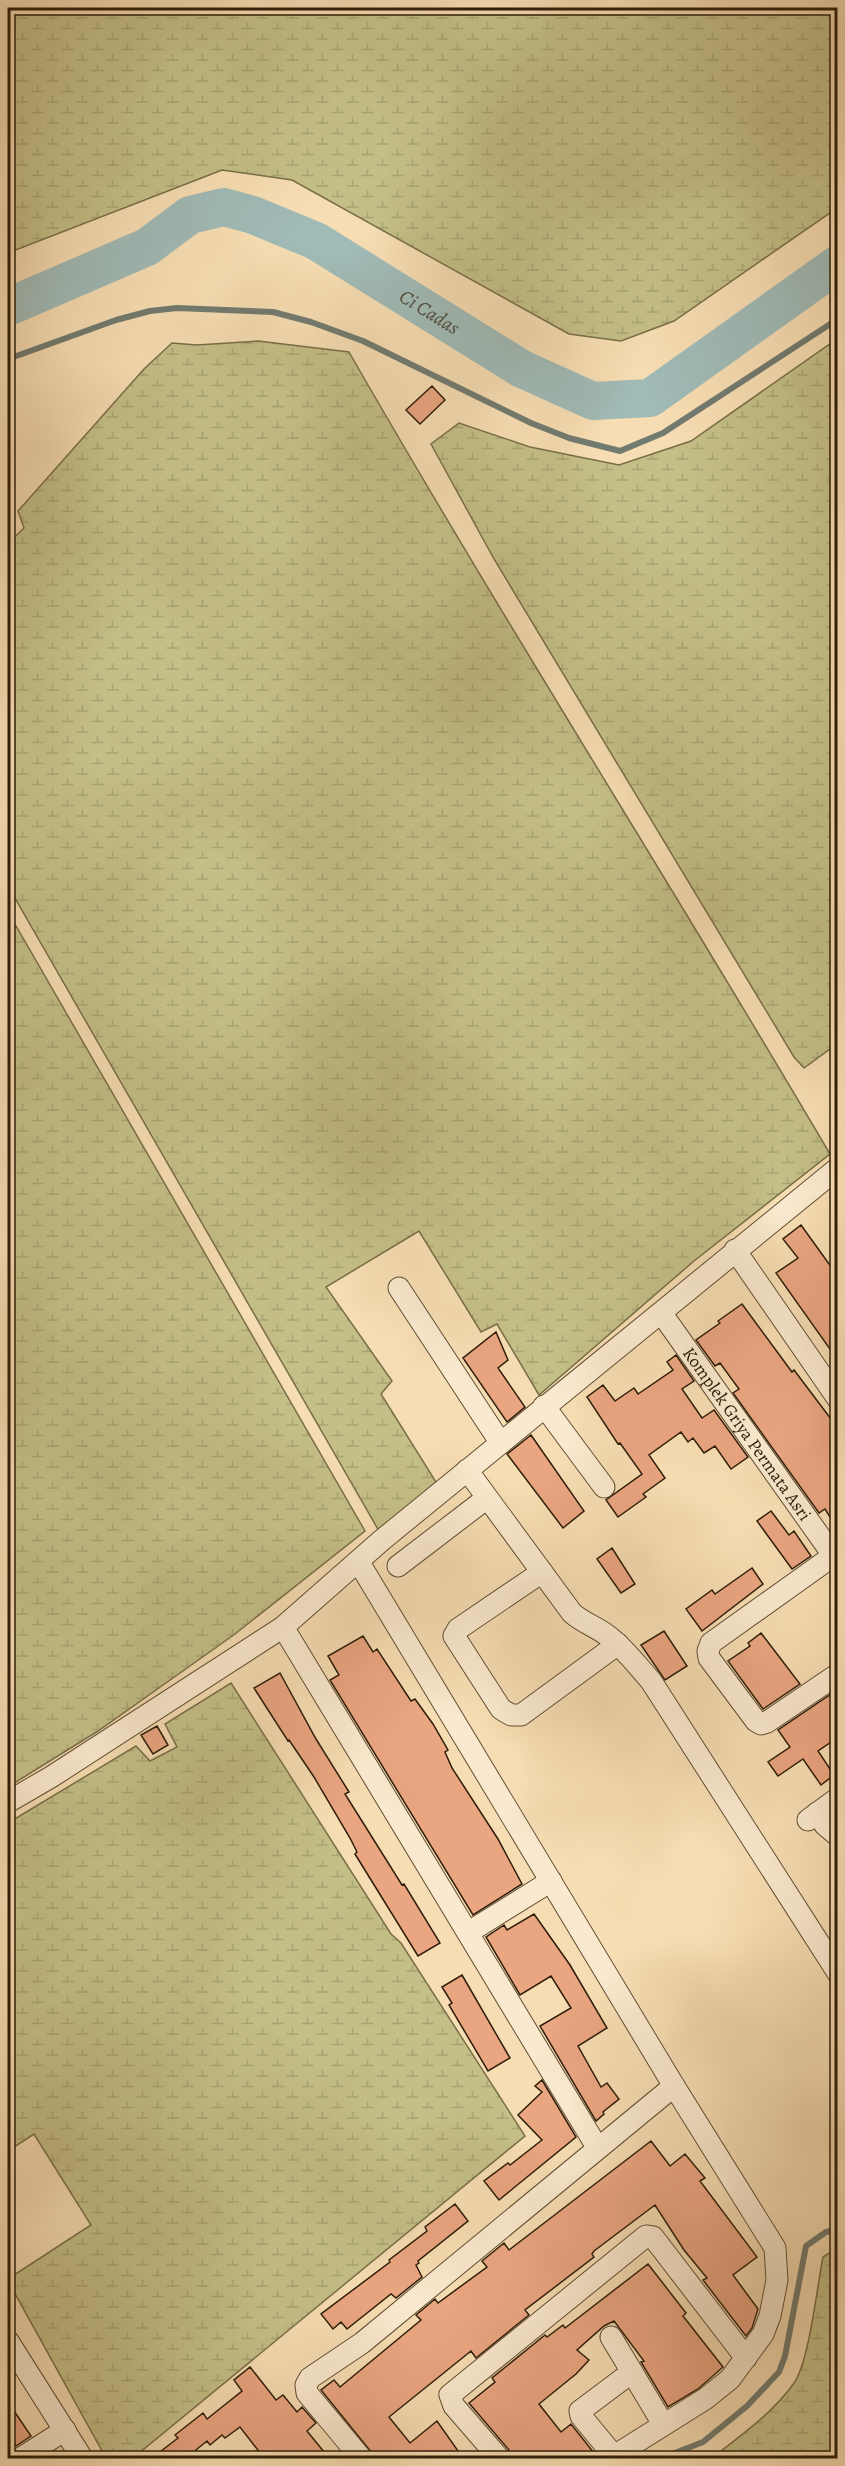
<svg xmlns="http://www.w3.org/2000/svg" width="845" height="2466" viewBox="0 0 845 2466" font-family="Alegreya,serif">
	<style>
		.wetland { fill: url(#wetland-marsh); stroke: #786e48; stroke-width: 1.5 }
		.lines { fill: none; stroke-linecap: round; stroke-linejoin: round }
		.stream { stroke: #727b70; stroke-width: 6 }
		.river { stroke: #a0bab6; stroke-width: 38 }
		.building { fill: #eaa581; stroke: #2d1d08; stroke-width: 1.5 }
		.minor-casing { stroke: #604d33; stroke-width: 23 }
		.minor { stroke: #fae9ce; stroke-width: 21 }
		.labels { text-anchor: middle; stroke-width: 5; stroke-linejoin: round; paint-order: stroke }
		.street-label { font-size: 18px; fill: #2d1d08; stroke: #fae9ce }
		.water-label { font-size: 20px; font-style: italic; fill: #504c3c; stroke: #fae9ce }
	</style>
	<defs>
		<pattern id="wetland-marsh" width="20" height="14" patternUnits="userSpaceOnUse" patternTransform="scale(1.5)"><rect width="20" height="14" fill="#c4bf87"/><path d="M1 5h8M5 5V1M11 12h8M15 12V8" fill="none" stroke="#a9a473"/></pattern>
	</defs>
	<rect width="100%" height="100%" fill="#f7ddb3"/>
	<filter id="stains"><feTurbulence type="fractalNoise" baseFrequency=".00333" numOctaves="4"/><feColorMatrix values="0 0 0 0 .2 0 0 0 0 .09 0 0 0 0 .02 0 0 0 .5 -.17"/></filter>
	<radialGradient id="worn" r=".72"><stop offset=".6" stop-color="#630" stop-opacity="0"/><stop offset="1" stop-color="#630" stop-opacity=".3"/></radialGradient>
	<path class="wetland" d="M8,8H837V208L674,321L621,341L569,334L292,180L222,170L8,253Z
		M837,339L838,1043L804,1068L794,1057L494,559L431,444L459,423L530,447L619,465L691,441Z
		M258,341L349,352C504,622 672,885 830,1154L694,1261L539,1395L497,1324L481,1332L419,1231L326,1287L392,1381L381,1394L436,1482L379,1531L8,886V543L24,528L18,511L144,369L172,343L197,345Z
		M8,912L365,1531L235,1634L98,1731L8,1787Z
		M231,1683L391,1934L401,1943L525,2136L133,2458H106L8,2281V2279L91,2225L34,2134L8,2151V1823L136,1746L150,1761L177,1747L165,1724Z
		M837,2248V2458H712C739,2437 774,2412 794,2383C809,2362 817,2287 823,2257Z"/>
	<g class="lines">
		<path class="stream" d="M8,359L116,320L150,311L177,308L273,312L311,322L363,341L531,423L569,438L620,451L663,433L838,319
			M662,2458L703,2442L747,2406L779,2372L785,2356L806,2246L826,2232L838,2229"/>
		<path class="river" id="s1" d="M8,307L147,247L190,215L224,207L253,215L316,241L522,369L593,401L650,398L838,264"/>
	</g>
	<path class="building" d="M432,386L445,400L420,424L406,410Z
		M801,1225L837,1275V1359L776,1273L798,1258L783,1239Z
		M742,1304L792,1372L794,1370L837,1427V1528L825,1509L819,1513L733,1393L739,1389L720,1363L715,1366L696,1340L720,1323L718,1321Z
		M496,1332L508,1360L498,1368L525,1407L507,1422L463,1358Z
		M676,1355L694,1381L682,1389L702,1418L714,1410L748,1457L731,1469L715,1446L704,1453L693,1438L688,1442L681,1432L649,1455L665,1478L643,1494L646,1497L618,1517L606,1500L642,1474L620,1443L618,1444L587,1397L603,1385L615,1401L634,1388L638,1394L673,1370L667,1362Z
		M531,1435L584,1511L563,1528L507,1454Z
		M771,1511L789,1535L794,1531L811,1556L792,1569L757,1521Z
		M612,1548L635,1584L621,1593L597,1559Z
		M752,1568L763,1584L702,1631L686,1609L712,1590L715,1594Z
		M664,1631L687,1666L665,1680L641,1645Z
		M761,1633L800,1684L763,1709L728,1661L750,1646L748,1643Z
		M363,1636L373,1652L377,1649L411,1701L415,1699L433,1724L448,1750L445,1752L452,1768L498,1839L522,1884L473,1915L330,1680L339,1675L328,1656Z
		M280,1673L316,1739L349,1792L345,1794L402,1885L404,1884L440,1943L418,1956L355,1854L357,1852L350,1838L314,1777L289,1740L288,1741L254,1688Z
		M837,1690V1738L818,1751L834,1775L821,1785L803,1759L778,1776L768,1762L790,1747L778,1730Z
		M157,1726L168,1745L153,1754L141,1735Z
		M534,1914L570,1965L607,2028L578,2046L601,2087L607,2083L619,2099L603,2112L604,2114L596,2121L540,2026L571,2008L551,1976L520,1995L486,1937L504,1925L507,1930Z
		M462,1975L510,2058L488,2071L449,2005L452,2003L442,1987Z
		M542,2080L576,2137L499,2200L484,2181L508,2163L510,2165L542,2140L518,2115L542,2092L535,2086Z
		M651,2141L670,2166L685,2154L705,2178L700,2181L757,2257L733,2275L758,2309L752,2328L746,2336L703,2280L707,2278L684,2250L655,2205L594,2251L592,2254L594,2257L525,2310L529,2315L476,2358L471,2351L389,2417L410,2443L437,2421L463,2458H376L321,2390L334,2380L340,2387L421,2320L416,2315L435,2299L438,2303L487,2267L482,2261L504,2243L509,2250Z
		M455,2204L468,2221L418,2261L419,2263L416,2265L422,2277L396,2298L391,2294L347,2329L341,2322L333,2329L321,2314L390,2262L389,2260L427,2231L425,2227Z
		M648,2264L686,2313L683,2316L723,2367L698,2389L668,2407L641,2362L644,2361L614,2321L604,2326L577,2350L589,2360L576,2374L539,2404L561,2432L571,2424L598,2458H511L509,2450L469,2403L495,2382L492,2378L545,2335L547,2337L563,2325L565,2328Z
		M250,2367L276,2400L283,2395L297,2412L302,2407L316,2423L307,2431L329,2458H264L240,2427L225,2438L222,2435L210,2445L207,2441L186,2458H152L178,2438L175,2435L203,2413L207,2419L242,2391L234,2380Z
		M8,2402L31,2436L16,2446L8,2433Z"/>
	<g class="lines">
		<defs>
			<g id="minor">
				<path d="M735,1250L838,1399"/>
				<path d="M399,1288L500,1442"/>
				<path id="s2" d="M662,1314L838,1562"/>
				<path d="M544,1406L604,1487"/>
				<path d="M467,1470L572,1613C583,1623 597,1627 608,1636C624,1648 637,1665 651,1681L838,1973"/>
				<path d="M833,1556L711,1643L708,1651L709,1658L756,1721L761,1724L767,1722L838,1674"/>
				<path d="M358,1561L674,2086L775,2248L777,2280L770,2316L763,2334L730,2379L705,2399L611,2458"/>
				<path d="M398,1566L487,1498"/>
				<path d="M542,1572L458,1629L454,1636L501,1709L511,1715H521L618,1644"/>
				<path d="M283,1627L597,2147"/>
				<path d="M8,1802L51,1777L283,1627L382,1540L838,1168"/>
				<path d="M817,1813L825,1825L838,1836"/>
				<path d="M808,1820L838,1798"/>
				<path d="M469,1932L551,1881"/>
				<path d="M611,2337L632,2372"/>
				<path d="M8,2341L82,2458"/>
				<path d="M614,2456L581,2416L580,2411L632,2372L663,2424"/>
				<path d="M21,2458L65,2430"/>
				<path d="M361,2458L307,2393L306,2385L310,2378L362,2343L674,2086"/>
				<path d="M499,2458L454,2406L450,2395L646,2236L653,2237L746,2358"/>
			</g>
		</defs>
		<use href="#minor" class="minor-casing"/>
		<use href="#minor" class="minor"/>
	</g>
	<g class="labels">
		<g class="street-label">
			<text dy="6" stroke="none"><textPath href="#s2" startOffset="147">Komplek Griya Permata Asri</textPath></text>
		</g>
		<g class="water-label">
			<text dy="7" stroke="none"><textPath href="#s1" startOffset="472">Ci Cadas</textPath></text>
		</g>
	</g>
	<rect width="845" height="2466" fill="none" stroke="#f7ddb3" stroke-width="30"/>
	<rect x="9" y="9" width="827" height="2448" fill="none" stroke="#2d1d08" stroke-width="3"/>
	<rect x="15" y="15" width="815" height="2436" fill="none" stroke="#2d1d08" stroke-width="1.5"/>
	<rect width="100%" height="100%" filter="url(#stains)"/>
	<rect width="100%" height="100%" fill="url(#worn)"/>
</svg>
